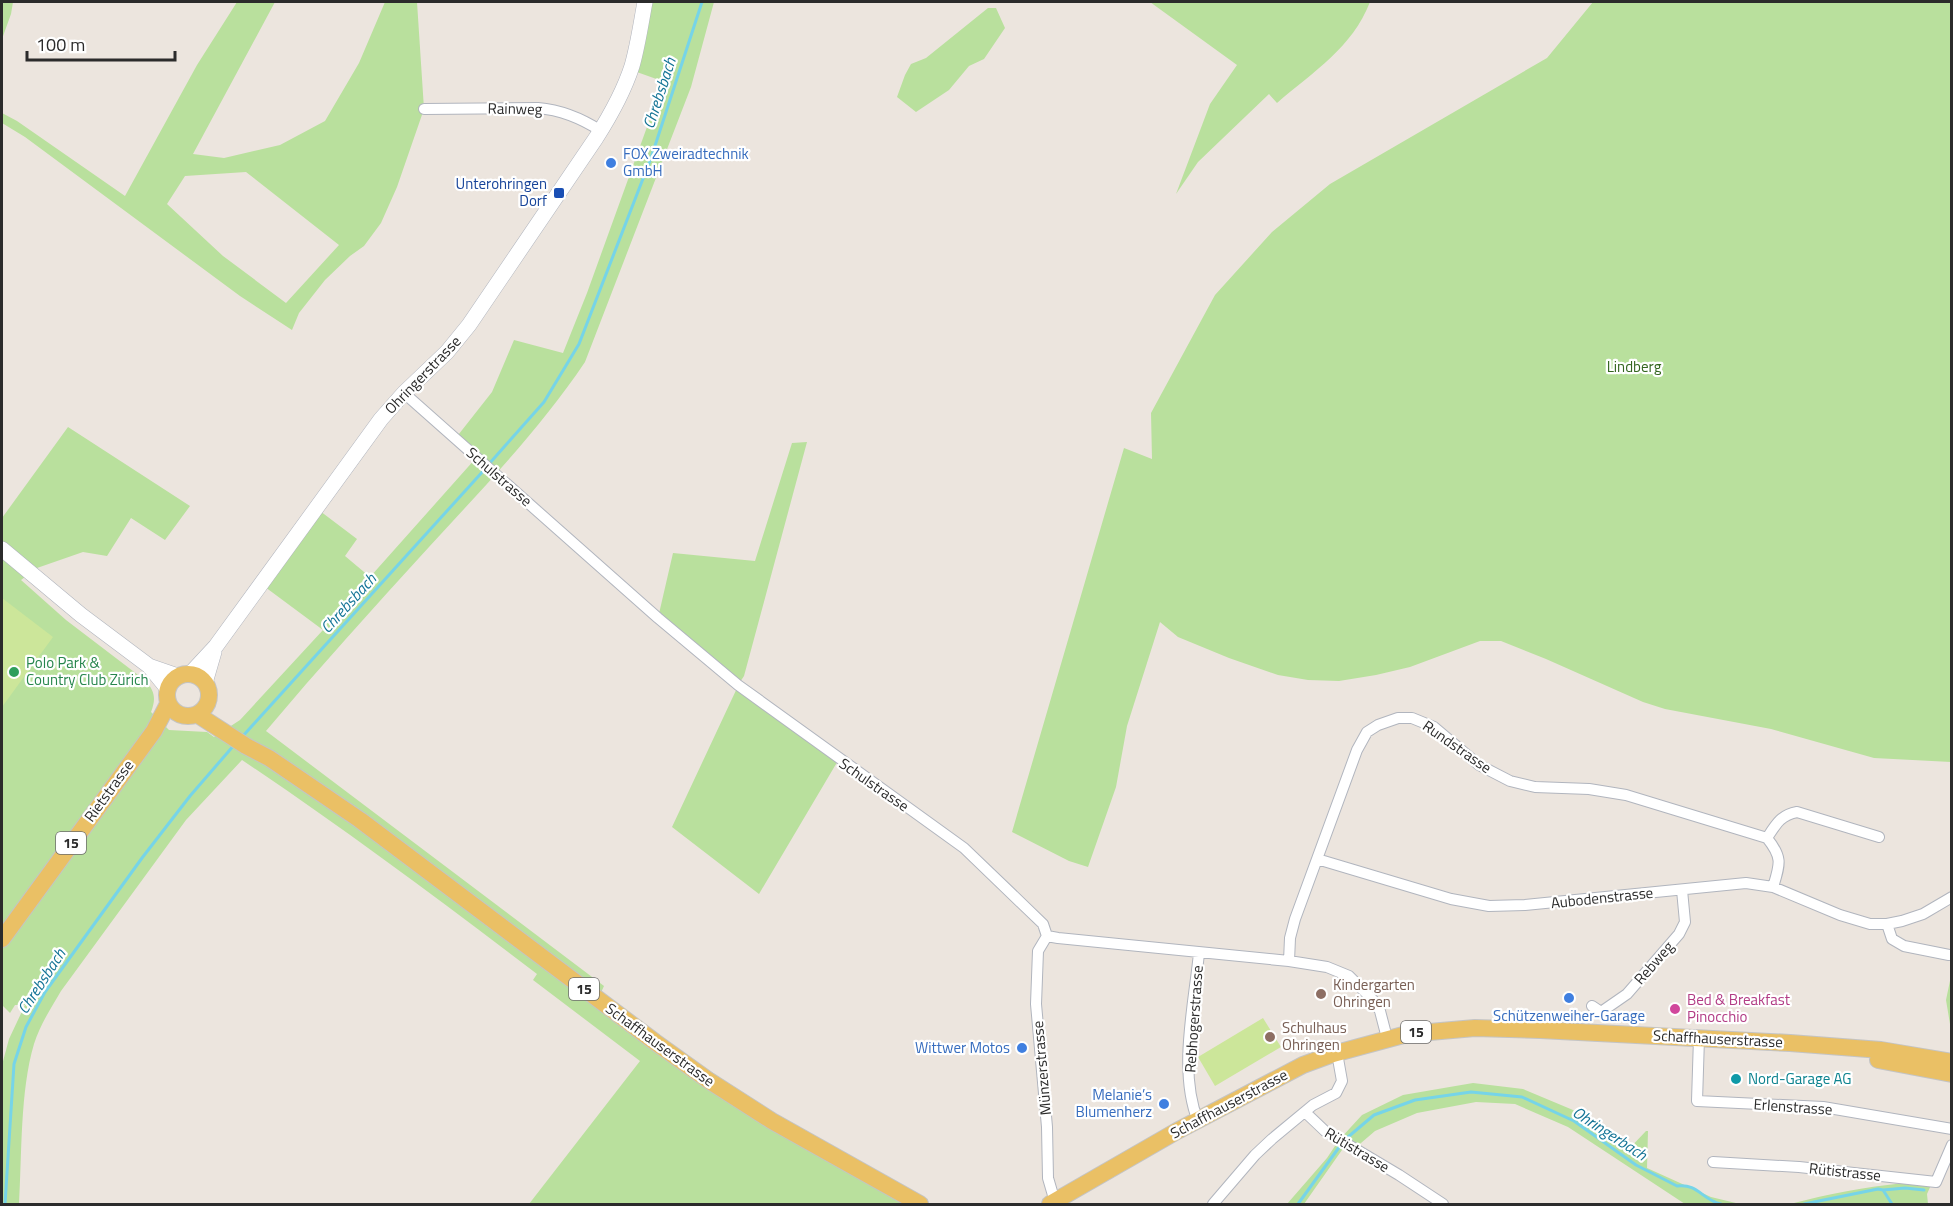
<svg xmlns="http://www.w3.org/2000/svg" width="1953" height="1206" viewBox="0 0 1953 1206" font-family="'Titillium Web',sans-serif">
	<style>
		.green { fill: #b9e09d; fill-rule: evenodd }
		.pitch { fill: #cce69a }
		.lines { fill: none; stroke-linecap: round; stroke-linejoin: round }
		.stream { stroke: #76d4e8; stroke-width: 3 }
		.street-casing { stroke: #b1b5be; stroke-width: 12 }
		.secondary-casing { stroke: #b1b5be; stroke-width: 16 }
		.primary-casing { stroke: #c4c4c4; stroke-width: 18 }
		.street { stroke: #fff; stroke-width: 10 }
		.secondary { stroke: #fff; stroke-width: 15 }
		.primary { stroke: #eac065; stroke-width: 16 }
		.shop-dot { fill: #3f7fe0; stroke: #fff; stroke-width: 2 }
		.transit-dot { fill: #1a4fb4; stroke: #fff; stroke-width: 2 }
		.leisure-dot { fill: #2e9e5b; stroke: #fff; stroke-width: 2 }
		.education-dot { fill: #8d6e63; stroke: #fff; stroke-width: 2 }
		.hotel-dot { fill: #d1479c; stroke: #fff; stroke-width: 2 }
		.culture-dot { fill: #0f9aa8; stroke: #fff; stroke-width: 2 }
		.labels { text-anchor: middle; stroke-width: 4.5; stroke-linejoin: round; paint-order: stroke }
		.shield { fill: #fff; stroke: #6b6b6b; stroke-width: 1.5 }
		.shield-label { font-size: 14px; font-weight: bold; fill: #2b2b2b }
		.street-label { font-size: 15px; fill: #2b2b2b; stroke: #fff }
		.shop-label { font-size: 15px; fill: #366cbe; stroke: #fff; text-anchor: end }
		.transit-label { font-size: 15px; fill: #164399; stroke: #fff; text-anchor: end }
		.park-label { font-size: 15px; fill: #33651e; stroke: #fff }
		.leisure-label { font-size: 15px; fill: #27864d; stroke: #fff; text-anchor: start }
		.education-label { font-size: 15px; fill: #785e54; stroke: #fff; text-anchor: start }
		.hotel-label { font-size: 15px; fill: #b23c85; stroke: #fff; text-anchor: start }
		.culture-label { font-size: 15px; fill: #0d838f; stroke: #fff; text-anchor: start }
		.water-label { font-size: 16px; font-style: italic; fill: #147496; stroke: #fff }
	</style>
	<rect width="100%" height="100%" fill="#ece5de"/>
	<path class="green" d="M2,2H13L11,14L2,39Z
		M237,2H275L193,154L224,158L280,145L325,121L359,63L385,2H417L424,109L397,187L381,223L364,246L350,256L325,280L299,313L292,330L240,296L25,137L2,123V113L17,121L125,196L197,65ZM246,172L339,245L286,303L223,256L167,204L185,176Z
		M651,2H714L691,87L585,362C540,429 484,487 429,547C374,607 319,668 266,731L604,986L598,999L916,1204H529L640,1061L533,980L537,974C440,900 343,828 242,760L186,820L61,991C51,1008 40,1025 34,1044C20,1091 22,1155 19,1204H2V1065L9,1039L25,1005H15L10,1013L2,1005V518L68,427L190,506L165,540L131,518L107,556L83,552L37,568L21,580L66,620L146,681C155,692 156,699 151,712L169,730L207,732L214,737L240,720L323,630L261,584L316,508L357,539L345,556L370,577L476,458L455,439L492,392L514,340L563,353L587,293L660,91L662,81L634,71Z
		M1150,2H1370C1352,48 1314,71 1277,103L1269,94L1198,162L1176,194L1210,104L1237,65Z
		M1593,2H1951V762L1874,758L1771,729L1665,709L1643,702L1546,659L1501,641H1480L1410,667L1376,675L1339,681L1308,680L1278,675L1229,658L1178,637L1160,622L1127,726L1116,787L1088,867L1069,861L1012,832L1124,448L1152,459L1151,413L1215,295L1272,232L1330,184L1547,58Z
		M988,8H996L1005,28L984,59L969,66L949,90L916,112L897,97L905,75L911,64L926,58Z
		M807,442L744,676L738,685L839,759L759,894L672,827L738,686L658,618L673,553L755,561L792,443Z
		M1951,976V1030L1946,1000Z
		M1473,1083L1523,1089L1573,1110L1627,1151L1646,1131H1648L1647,1168L1711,1197L1740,1204H1685L1568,1127L1515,1104L1476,1102L1417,1113L1375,1131L1354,1149L1342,1150L1304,1204H1287L1327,1158L1339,1140L1362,1115L1403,1095Z
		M1904,1183L1931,1185L1927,1194L1928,1204H1790C1828,1194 1865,1187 1904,1183Z"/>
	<path class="pitch" d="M2,598L53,637L2,707Z
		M1263,1018L1281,1047L1215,1086L1198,1057Z"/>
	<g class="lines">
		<path class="stream" d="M489,464L544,402L579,344L651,158L702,2
			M242,737L485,469
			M1348,1137L1374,1115L1415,1100L1471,1092L1522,1097L1574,1121L1636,1165L1677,1186C1698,1183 1702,1200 1721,1204
			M1883,1190L1905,1188L1924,1190
			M5,1204L14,1064L26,1027L45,992L142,858L190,796L235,744
			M1298,1204L1340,1146
			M1804,1204L1878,1189L1883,1190L1892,1204"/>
		<defs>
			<path id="street" d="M424,109L538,108C562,110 581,118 601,131
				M404,393L658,618L738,685L964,848L1043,924L1047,936L1058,938L1289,961L1327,967L1349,976L1374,1001L1380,1011L1387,1038
				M1767,838C1776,824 1781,815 1797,812L1879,837
				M1317,859L1451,899L1489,906L1525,905L1746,883L1773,887L1840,915L1870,924H1887L1902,921L1923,914L1952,897
				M1887,924L1892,939L1904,946L1949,955
				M1047,936L1038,951L1036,1004L1047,1127L1048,1178L1055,1202
				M1289,961L1290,938L1295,919L1357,750L1367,732L1378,725L1398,718H1412L1434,727L1479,765L1510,781L1535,787L1589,789L1626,795L1767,838C1783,858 1780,864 1773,887
				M1592,1006L1601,1012L1627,994L1679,934L1685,922L1682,890
				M1699,1038L1697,1101L1823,1107L1952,1129
				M1305,1112L1325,1131L1399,1175L1443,1204
				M1198,1121C1178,1071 1194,1005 1199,953
				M1713,1162L1799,1167L1936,1182L1952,1145
				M1213,1204L1255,1155L1272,1139L1313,1105L1336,1093L1342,1081L1337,1053"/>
			<path id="secondary" d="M2,549L81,615L149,666L167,688
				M149,666L178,676
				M190,674L216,646L381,419L404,393L447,352L469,325L596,138C610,116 624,91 632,66C638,45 641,23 645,2
				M205,683L214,652"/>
			<path id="primary" d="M167 695a21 21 0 1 1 42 0a21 21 0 1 1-42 0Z
				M198,715L246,746L269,758L360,820L655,1042L708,1080L772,1121L920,1204
				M2,939L154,731L168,704
				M1878,1060L1952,1074
				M1050,1204L1177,1131L1303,1065L1333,1054L1407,1034L1475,1028L1540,1030L1790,1043L1881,1050L1952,1062"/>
		</defs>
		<use href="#street" class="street-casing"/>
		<use href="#secondary" class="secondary-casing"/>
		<use href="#primary" class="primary-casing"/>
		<use href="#street" class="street"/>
		<use href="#secondary" class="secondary"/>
		<use href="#primary" class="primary"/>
	</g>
	<g class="shop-dot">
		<circle cx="611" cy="163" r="6"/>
		<circle cx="1569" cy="998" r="6"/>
		<circle cx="1022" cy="1048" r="6"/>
		<circle cx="1164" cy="1104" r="6"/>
	</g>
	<rect class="transit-dot" x="553" y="187" width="12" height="12" rx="3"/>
	<circle class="leisure-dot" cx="14" cy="672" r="6"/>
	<g class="education-dot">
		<circle cx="1321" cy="994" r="6"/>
		<circle cx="1270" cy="1037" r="6"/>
	</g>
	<circle class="hotel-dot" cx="1675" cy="1009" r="6"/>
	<circle class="culture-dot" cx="1736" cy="1079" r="6"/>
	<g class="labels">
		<g class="shield">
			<rect x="56" y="832" width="30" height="22" rx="4.5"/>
			<rect x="569" y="978" width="30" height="22" rx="4.5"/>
			<rect x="1401" y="1021" width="30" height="22" rx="4.5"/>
		</g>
		<g class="shield-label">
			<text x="71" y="848">15</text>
			<text x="584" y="994">15</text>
			<text x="1416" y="1037">15</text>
		</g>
		<g class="street-label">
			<text transform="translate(515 109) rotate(1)" y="5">Rainweg</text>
			<text transform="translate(423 375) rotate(-46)" y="5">Ohringerstrasse</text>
			<text transform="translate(499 477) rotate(41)" y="5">Schulstrasse</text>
			<text transform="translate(1457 747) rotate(35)" y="5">Rundstrasse</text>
			<text transform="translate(874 785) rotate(35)" y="5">Schulstrasse</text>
			<text transform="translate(109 791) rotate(-54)" y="5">Rietstrasse</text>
			<text transform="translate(1602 898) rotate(-6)" y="5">Aubodenstrasse</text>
			<text transform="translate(1654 963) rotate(-49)" y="5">Rebweg</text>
			<text transform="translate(1194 1019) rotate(-86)" y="5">Rebhogerstrasse</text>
			<text transform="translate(1718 1039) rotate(3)" y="5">Schaffhauserstrasse</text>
			<text transform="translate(660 1045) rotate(36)" y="5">Schaffhauserstrasse</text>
			<text transform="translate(1042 1068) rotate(-95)" y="5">Münzerstrasse</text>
			<text transform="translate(1229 1104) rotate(-28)" y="5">Schaffhauserstrasse</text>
			<text transform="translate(1793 1107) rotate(4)" y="5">Erlenstrasse</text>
			<text transform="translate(1357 1150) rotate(31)" y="5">Rütistrasse</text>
			<text transform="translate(1845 1172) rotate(6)" y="5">Rütistrasse</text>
		</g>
		<g class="shop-label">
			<text x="623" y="159" text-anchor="start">FOX Zweiradtechnik<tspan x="623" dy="17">GmbH</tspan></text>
			<text x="1569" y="1021" text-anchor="middle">Schützenweiher-Garage</text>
			<text x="1010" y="1053">Wittwer Motos</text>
			<text x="1152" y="1100">Melanie’s<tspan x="1152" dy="17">Blumenherz</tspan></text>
		</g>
		<g class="transit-label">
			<text x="547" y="189">Unterohringen<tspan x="547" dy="17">Dorf</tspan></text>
		</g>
		<g class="park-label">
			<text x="1634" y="372">Lindberg</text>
		</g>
		<g class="leisure-label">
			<text x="26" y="668">Polo Park &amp;<tspan x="26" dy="17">Country Club Zürich</tspan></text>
		</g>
		<g class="education-label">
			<text x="1333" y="990">Kindergarten<tspan x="1333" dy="17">Ohringen</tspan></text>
			<text x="1282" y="1033">Schulhaus<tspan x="1282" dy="17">Ohringen</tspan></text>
		</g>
		<g class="hotel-label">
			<text x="1687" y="1005">Bed &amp; Breakfast<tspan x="1687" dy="17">Pinocchio</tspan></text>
		</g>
		<g class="culture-label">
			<text x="1748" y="1084">Nord-Garage AG</text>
		</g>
		<g class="water-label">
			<text transform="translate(659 93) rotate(-72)" y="6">Chrebsbach</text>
			<text transform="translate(348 603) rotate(-48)" y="6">Chrebsbach</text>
			<text transform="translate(41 981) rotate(-57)" y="6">Chrebsbach</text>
			<text transform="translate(1610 1133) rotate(33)" y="6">Ohringerbach</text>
		</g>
	</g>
	<rect width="1953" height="1206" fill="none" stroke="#2b2b2b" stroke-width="6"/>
	<path d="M27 51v9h148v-9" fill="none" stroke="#2b2b2b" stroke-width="3"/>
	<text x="36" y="51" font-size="18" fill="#2b2b2b" stroke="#ffffff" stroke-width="4.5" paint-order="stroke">100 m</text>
</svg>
